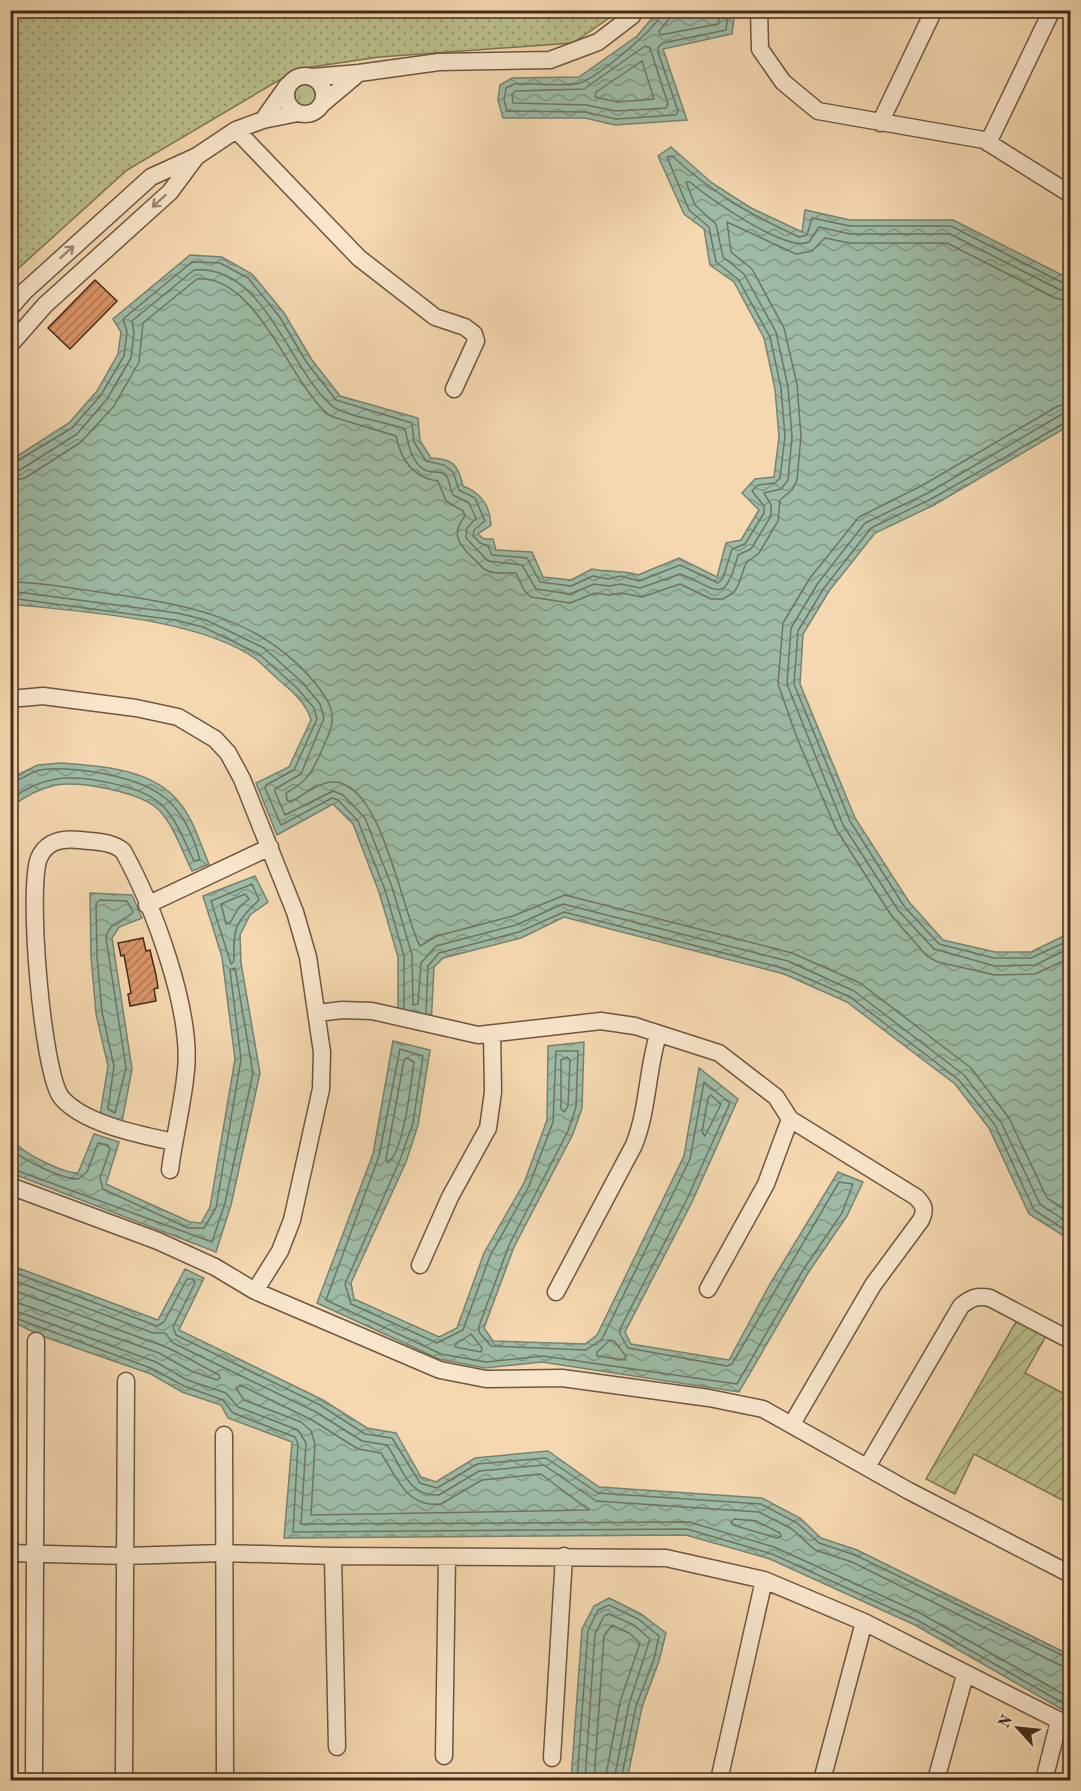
<svg xmlns="http://www.w3.org/2000/svg" width="1081" height="1791" viewBox="0 0 1081 1791" font-family="'Old Standard TT',serif">
	<style>
		.grass { fill: url(#grass-dots); stroke: #7e7654; stroke-width: 1.5 }
		.park { fill: url(#park-tufts); stroke: #7e7654; stroke-width: 1.5 }
		.garden { fill: url(#garden-furrows); stroke: #7e7654; stroke-width: 1.5 }
		.water { fill: url(#water-waves); stroke: #78826f; stroke-width: 1.5 }
		.lines { fill: none; stroke-linecap: round; stroke-linejoin: round }
		.shore { stroke: #6f7461; stroke-width: 1.5 }
		.building { fill: url(#building-hatch); stroke: #412c1c; stroke-width: 1.5 }
		.minor-casing { stroke: #6e5741; stroke-width: 19 }
		.minor { stroke: #f8e6cc; stroke-width: 16 }
		.oneway { stroke: #9c8974 }
	</style>
	<defs>
		<pattern id="grass-dots" width="8" height="8" patternUnits="userSpaceOnUse" patternTransform="scale(1.5)"><rect width="8" height="8" fill="#babf8c"/><path d="M2 2h.1M6 6h.1" fill="none" stroke="#999b72" stroke-width="1.8" stroke-linecap="round"/></pattern>
		<pattern id="park-tufts" width="24" height="20" patternUnits="userSpaceOnUse" patternTransform="scale(1.5)"><rect width="24" height="20" fill="#babf8c"/><path d="M3 7l-1-3M5 7V3M7 7l1-3M15 17l-1-3M17 17v-4M19 17l1-3" fill="none" stroke="#999b72"/></pattern>
		<pattern id="garden-furrows" width="10" height="10" patternUnits="userSpaceOnUse" patternTransform="scale(1.5)"><rect width="10" height="10" fill="#babf8c"/><path d="M-1 1l2-2M0 10L10 0M9 11l2-2" fill="none" stroke="#999b72"/></pattern>
		<pattern id="water-waves" width="16" height="10" patternUnits="userSpaceOnUse" patternTransform="scale(1.5)"><rect width="16" height="10" fill="#9dbba6"/><path d="M0 5q4-4 8 0t8 0" fill="none" stroke="#829886"/></pattern>
		<pattern id="building-hatch" width="6" height="6" patternUnits="userSpaceOnUse" patternTransform="scale(1.5)"><rect width="6" height="6" fill="#da9467"/><path d="M-1 1l2-2M0 6l6-6M5 7l2-2" fill="none" stroke="#b27954"/></pattern>
	</defs>
	<rect width="100%" height="100%" fill="#f5d8b0"/>
	<filter id="stains"><feTurbulence type="fractalNoise" baseFrequency=".00333" numOctaves="4"/><feColorMatrix values="0 0 0 0 .2 0 0 0 0 .09 0 0 0 0 .02 0 0 0 .5 -.17"/></filter>
	<radialGradient id="worn" r=".72"><stop offset=".6" stop-color="#630" stop-opacity="0"/><stop offset="1" stop-color="#630" stop-opacity=".3"/></radialGradient>
	<path class="grass" d="M11,10H619V11L573,43L379,57L298,69L127,170L11,275Z"/>
	<path class="park" d="M294 95a11 11 0 1 1 22 0a11 11 0 1 1-22 0Z"/>
	<path class="garden" d="M1017,1320L1046,1336L1025,1373L1070,1397V1504L974,1454L955,1494L926,1479Z"/>
	<path class="water" d="M659,10L735,11L732,34L663,49L687,120L615,125L585,118H503L498,100L500,85L512,78L579,77L637,36Z
		M671,147L712,183L751,208L802,232L805,210L850,220H953L1070,279V425L934,505L875,533L829,591L803,634L800,684L855,818L909,902L943,940L995,952H1031L1070,933V1240L1029,1214L989,1128L955,1084L847,1002L784,974L564,917L521,938L443,958L434,967L431,1026L398,1015V957L379,892L353,824L333,804L277,835L256,783L289,767L311,720C307,704 292,691 280,681C272,674 264,666 256,659C198,618 81,612 11,604V460L69,423L97,391L118,354L121,332L113,319L190,255L222,257L252,274L284,313L312,360L340,396L418,418L420,441L431,458C454,459 458,465 463,486C481,493 490,505 491,525L478,534L484,539H493L496,550L532,552L543,577L571,580L592,569C609,573 621,569 638,575L679,558L717,577L726,543L741,540L759,510L742,493L755,479L774,477L779,437L775,389L764,338L734,282L710,265L704,229L684,214L658,156Z
		M61,763C100,766 151,768 178,801C193,818 200,843 209,864L192,871C182,851 174,826 159,810C141,792 81,781 56,785C38,789 25,796 11,807V778L38,765Z
		M255,876L268,902L250,915L240,935L241,963L260,1073L231,1205L216,1252L11,1173V1137C17,1151 62,1173 78,1173L94,1134L119,1142L106,1184L190,1222L201,1223L210,1207L235,1059L222,957L203,896Z
		M90,893L132,895L142,918L119,927L112,938L132,1069L122,1122L100,1115L108,1066L96,1014L91,956Z
		M393,1041L430,1050L418,1125L406,1162L351,1283L354,1299L439,1337L457,1328L484,1253L524,1183L547,1120L548,1046L584,1042L582,1108L573,1134L514,1247L484,1328L493,1341L585,1344L597,1335L684,1156L699,1068L738,1099L692,1202L625,1332L631,1344L729,1360L770,1284L838,1172L863,1182L847,1216L808,1273L739,1392L542,1362L485,1368L439,1359L317,1303L373,1154Z
		M10,1265L158,1320L185,1269L204,1278L179,1330L323,1400L367,1428L396,1433L421,1477L436,1482L475,1458L548,1451L599,1487L762,1498L800,1518L821,1538L857,1550L1070,1655V1714L915,1625L770,1559L686,1535L284,1538L292,1442L228,1418L221,1405L182,1392L151,1374L42,1336L11,1321Z
		M609,1598L641,1614L666,1633L659,1661L642,1707L627,1780H571L582,1629L594,1606Z"/>
	<g class="lines">
		<path class="shore" d="M663,10C661,26 595,79 580,83C560,87 535,83 514,84L506,88L504,100L507,111L585,112L616,119L676,115L678,111L658,52V47L663,43L726,30L729,10
			M670,10L669,19L659,31L660,35L718,24L721,10
			M645,46L650,48L668,104L666,108L616,111L586,105L513,103L512,94L516,91L584,89Z
			M642,61L654,99L617,102L595,97L596,92Z
			M1070,403L1058,406L923,485L859,517L810,578L783,623L778,684L797,738L836,829L891,915L927,956L938,962L995,975L1035,974L1070,958
			M1070,412L1062,414L928,493L865,523L818,583L791,628L787,684L843,825L898,910L934,949L995,966L1035,965L1070,948
			M1070,420L931,499L871,528L824,588L798,631L794,684L850,821L904,906L939,944L994,958H1031L1070,940
			M10,465L72,428L101,395L124,356L127,332L123,319L192,262L220,263L248,278L279,316L307,363L336,400L412,423L414,442L426,461L444,465L453,472L459,490L475,498L485,521L474,530L473,536L480,543L488,546L492,555L527,558L540,582L571,586L593,576L608,579L621,576L639,581L680,565L718,583L723,578L732,549L745,544L764,513V506L752,491L758,485L775,483L780,478L785,436L781,388L770,337L738,279L716,262L709,227L689,210L667,157L672,156C714,194 747,213 799,237L807,235L812,218L850,226H951L1061,282L1070,284
			M10,472L20,470L77,434L107,399L131,358L134,333L132,321L194,270C264,264 287,366 331,405C342,416 388,422 405,429C408,442 411,463 425,470C432,474 442,469 447,477C450,482 450,489 453,495L469,503L476,518L467,528L466,538L488,561L522,565L536,589L570,594L594,584L609,586L621,584L640,588L680,574C718,588 724,608 738,555L751,549L771,516V505L764,493L781,489L788,480L792,437L788,387L776,332L744,274L723,257L716,224L695,205L686,182H690C708,198 787,253 809,242L819,227L850,234H950L1058,289L1070,292
			M10,481L25,478L81,442L114,406L139,362L143,323L197,279C248,274 283,359 310,394C317,403 323,412 333,417L396,436C401,460 413,478 438,481L446,501L463,511L465,516C450,534 459,545 474,559C479,563 481,568 488,571C496,575 507,572 516,573L524,590L531,597L570,603L595,593L609,595L621,593L642,597L680,584L711,599H723L733,593L738,586L746,563L759,553L778,521L780,500L792,490L797,480L801,436L797,384L784,328L752,269L731,252L727,222L796,254L812,251L825,238L849,243H947L1055,298L1070,301
			M10,582C42,582 75,589 106,593C187,605 259,616 315,683C329,700 338,714 328,736C315,764 314,778 286,793L287,800L291,802C303,795 319,782 333,782C382,781 402,913 420,946L437,936L513,916L565,895L792,953L860,983L971,1068L1009,1118L1047,1198L1070,1213
			M10,591L177,613L206,620L264,648L303,683L320,704L324,718L301,774L275,789V792L285,815L333,791L343,795L365,818L392,887L412,955L413,1005L418,1004L421,963L436,946L516,925L563,904L788,961L854,991L964,1075L1001,1122L1040,1204L1070,1224
			M10,598L175,620L203,627L259,654L297,688L314,708L317,719L294,770L266,785L265,788L281,825L332,798L338,800L358,821L385,890L404,956V1008
			M10,782C21,781 30,772 40,770C59,767 82,770 100,773C158,784 184,801 200,860L194,861C185,843 177,820 162,805C143,786 83,775 56,779C39,782 24,789 10,800
			M252,884L259,900C235,923 233,927 234,961L231,964L211,901Z
			M245,894L249,899L239,907L230,923L226,924L221,904Z
			M100,900L127,901L133,912C123,923 110,920 106,938L126,1068L115,1113L108,1109L114,1066L102,1012L97,956L96,903Z
			M426,1013L428,966L439,953L519,932L564,912L786,969L850,997L959,1080L995,1125L1034,1210L1070,1233
			M400,1049L423,1056L413,1123L400,1160L345,1284L351,1304L437,1343L463,1330L490,1256L529,1186L553,1122L556,1051H578L576,1107L568,1131L509,1245L479,1326V1332L491,1346L586,1350L602,1339L690,1159L704,1082L730,1103L687,1199L620,1329V1334L628,1348L727,1366L732,1364L839,1182L853,1184L842,1213L803,1270L737,1384L543,1356L486,1362L441,1354L326,1300L379,1156Z
			M567,1057L570,1060L568,1106L564,1112L561,1109V1060Z
			M407,1058L414,1062C411,1083 404,1151 388,1163L386,1159L404,1060Z
			M711,1095L721,1104L705,1136L702,1132L708,1098Z
			M10,1148C22,1160 62,1179 78,1179L87,1172L98,1143L108,1145L110,1149L100,1178L103,1189L188,1228H204L216,1208L241,1059L230,970L235,968L253,1073L225,1203L212,1242L10,1168
			M10,1271L157,1326L164,1322L187,1279H193L195,1283L173,1327L176,1335L320,1405L365,1434L392,1438L420,1483L437,1488L477,1464L546,1458L598,1493L761,1504L797,1523L819,1543L855,1555L1070,1659
			M10,1279L153,1333H165L173,1343L316,1412L362,1441L387,1445C402,1466 407,1497 439,1495L479,1471L544,1465L596,1501L759,1512L792,1529L815,1550L852,1562L1062,1666L1070,1667
			M10,1289L149,1341C172,1347 197,1364 219,1375L220,1378L217,1380L191,1371L159,1353L10,1300
			M10,1309L156,1362L187,1380L226,1393L238,1407L298,1430L306,1443L301,1524L689,1522L774,1547L920,1613L1070,1698
			M10,1316L153,1369L184,1386L223,1400L233,1413L295,1437L298,1444L293,1532L687,1529L772,1554L917,1620L1070,1707
			M471,1334L482,1348L481,1352L455,1347L456,1344Z
			M610,1340L614,1341L626,1356L625,1360L597,1356V1352Z
			M240,1385L312,1420L358,1449L381,1453C397,1477 406,1508 441,1504L482,1480L541,1474L589,1510L311,1515L315,1444L311,1431L301,1422L244,1400L236,1388Z
			M734,1519L756,1521L780,1533L781,1536L777,1538L733,1525L731,1522Z
			M577,1780L588,1631L598,1610L609,1605L638,1619L659,1636L654,1659L636,1706L621,1780
			M585,1780L595,1634L604,1616L609,1614L634,1625L650,1639L629,1704L614,1780
			M594,1780L604,1636L612,1625L629,1633L640,1643L620,1702L605,1780"/>
	</g>
	<path class="building" d="M95,280L117,301L70,349L48,328Z
		M143,938L146,951L150,950L156,975L158,988L154,989L156,1001L130,1006L128,994L131,993L124,955L121,956L118,943Z"/>
	<g class="lines">
		<defs>
			<path id="minor" d="M759,10L760,49L783,82L818,111L984,140L1070,194
				M359,73L439,62L550,60L598,42L632,16L635,10
				M286 95a19 19 0 1 1 38 0a19 19 0 1 1-38 0Z
				M312,77L359,73L321,105
				M287,86L263,120L298,113
				M880,123L934,10
				M236,130L359,258L435,317L465,327L474,334L476,341L454,389
				M988,143L1052,10
				M10,308L25,291L151,177L197,156L236,130L263,120
				M10,345L45,305L170,192L196,157
				M10,699L43,696L136,708L178,717L215,739L228,753L242,779L295,912L308,957L322,1052L321,1089L292,1220L280,1251L255,1291
				M147,905L270,847
				M318,1013L342,1010L372,1011L478,1035L601,1021L635,1026L719,1053L776,1097L790,1119L916,1197C924,1205 926,1209 921,1220L873,1285L792,1424
				M170,1170C174,1137 183,1104 186,1070C192,1009 153,905 123,851C112,841 95,842 80,840C63,838 47,840 39,858C27,888 42,1071 61,1097C83,1124 141,1135 174,1142
				M10,1186L158,1241L215,1267L255,1291L440,1370L486,1379L562,1378L709,1398L763,1409L909,1491L1070,1574
				M420,1265L450,1197L488,1128L493,1092L492,1034
				M708,1289L766,1184L790,1119
				M556,1292L634,1145C648,1110 647,1071 658,1035
				M224,1435L225,1780
				M867,1467L961,1306C971,1298 977,1295 990,1298L1070,1340
				M10,1553L124,1556L224,1553L333,1556L666,1558L764,1580L864,1622L1070,1726
				M333,1556L337,1747
				M444,1756L447,1557
				M552,1758L564,1556
				M124,1776L126,1381
				M34,1777L36,1341
				M719,1780L764,1580
				M822,1780L864,1622
				M936,1780L965,1675
				M1044,1780L1059,1721"/>
		</defs>
		<use href="#minor" class="minor-casing"/>
		<use href="#minor" class="minor"/>
	</g>
	<defs><path id="oneway-shaft" d="M-6 0H5M1.5-3L5.5 0L1.5 3" fill="none" stroke-width="1.6" stroke-linecap="round" stroke-linejoin="round" transform="scale(1.5)"/></defs>
	<g class="oneway">
		<use href="#oneway-shaft" transform="translate(159 201) rotate(138)"/>
		<use href="#oneway-shaft" transform="translate(67 252) rotate(-42)"/>
	</g>
	<rect width="1081" height="1791" fill="none" stroke="#f5d8b0" stroke-width="36"/>
	<rect x="12" y="12" width="1057" height="1767" fill="none" stroke="#412c1c" stroke-width="3"/>
	<rect x="18" y="18" width="1045" height="1755" fill="none" stroke="#412c1c" stroke-width="1.5"/>
	<g transform="translate(1018 1728) rotate(297)" stroke="#f8e6cc" stroke-width="4.5" paint-order="stroke">
	<path d="M0-4.5L10 22L0 15L-10 22Z" fill="#412c1c"/>
	<text y="-9" font-size="16" font-weight="bold" text-anchor="middle" fill="#412c1c">N</text>
	</g>
	<rect width="100%" height="100%" filter="url(#stains)"/>
	<rect width="100%" height="100%" fill="url(#worn)"/>
</svg>
